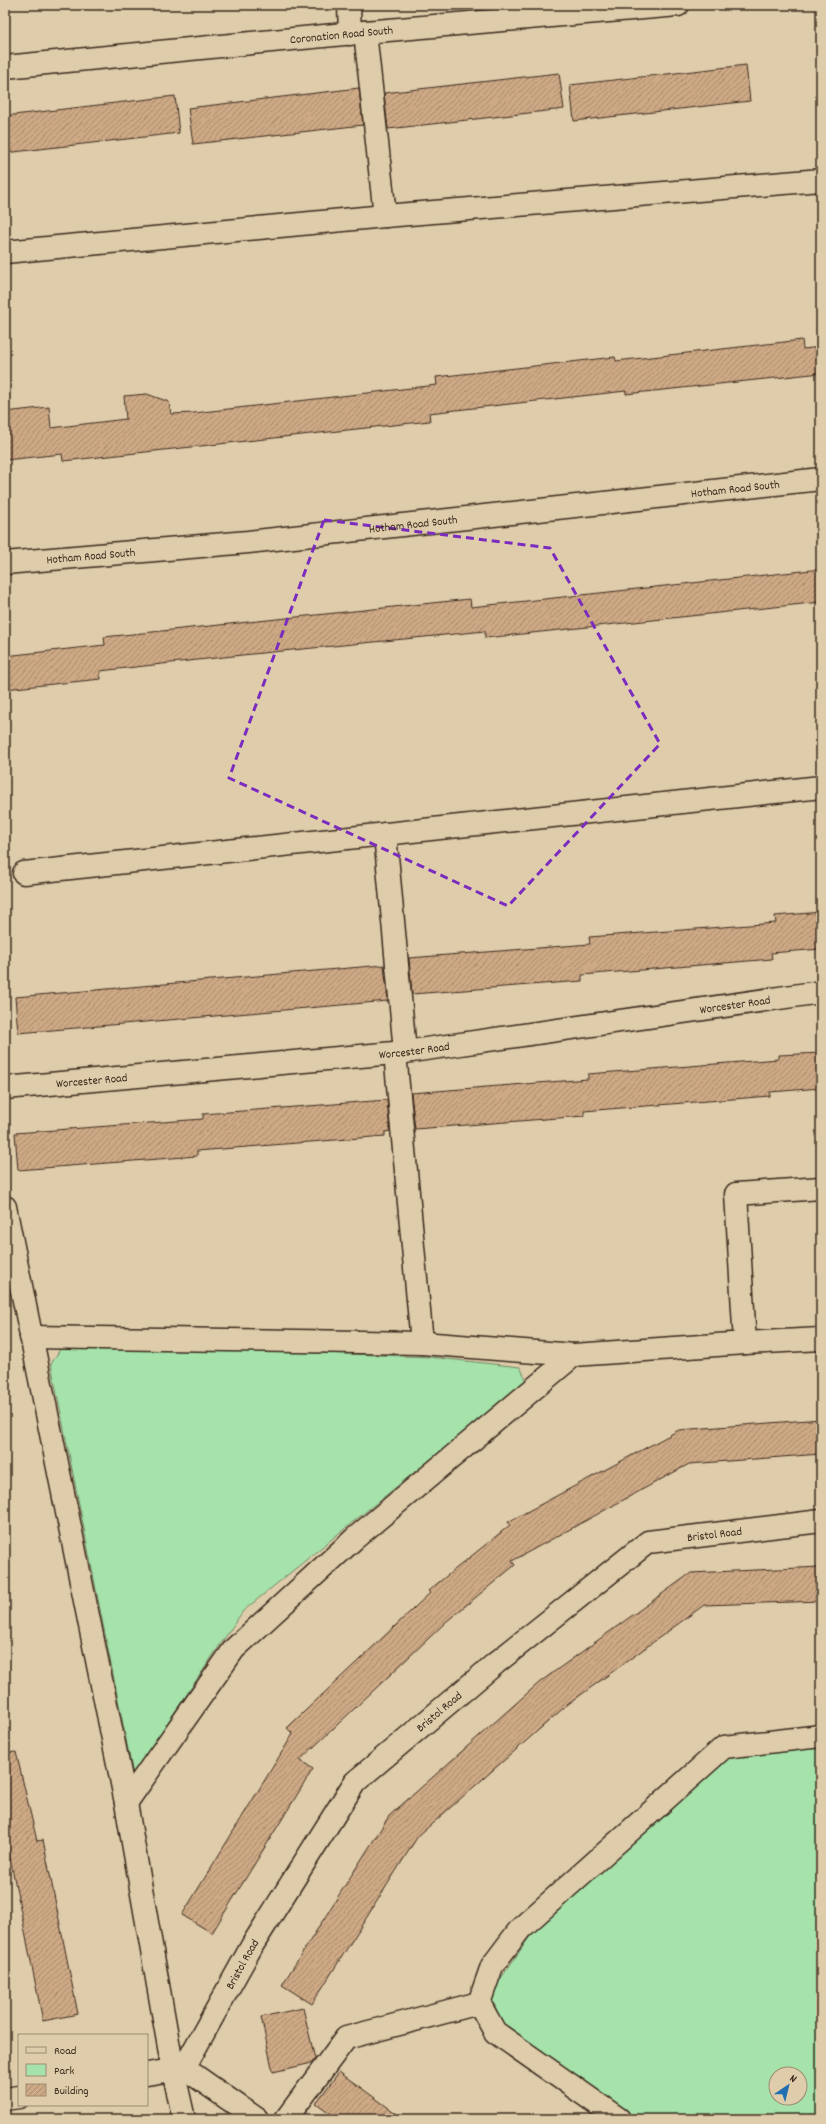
<svg xmlns="http://www.w3.org/2000/svg" width="826" height="2124" viewBox="0 0 826 2124" font-family="Dekko,sans-serif">
	<style>
		.green { fill: #a5e3ab; stroke: #708664; fill-rule: evenodd }
		.building { fill: url(#building-hatch); stroke: #3b2a1e }
		.lines { fill: none; stroke-linecap: round; stroke-linejoin: round }
		.minor-casing { stroke: #3b2a1e; stroke-width: 25 }
		.minor { stroke: #deccaa; stroke-width: 22 }
		.marked { fill: none; stroke: #7b2cbf; stroke-width: 3; stroke-dasharray: 8 5; stroke-linejoin: round }
		.labels { text-anchor: middle; stroke-width: 3; stroke-linejoin: round; paint-order: stroke }
		.street-label { font-size: 12px; fill: #3b2a1e; stroke: #deccaa }
	</style>
	<defs>
		<pattern id="building-hatch" width="6" height="6" patternUnits="userSpaceOnUse"><rect width="6" height="6" fill="#cea985"/><path d="M-1 1l2-2M0 6l6-6M5 7l2-2" fill="none" stroke="#a88a6c"/></pattern>
	</defs>
	<rect width="100%" height="100%" fill="#deccaa"/>
	<filter id="ink" filterUnits="userSpaceOnUse"><feTurbulence type="fractalNoise" baseFrequency=".025" numOctaves="2"/><feDisplacementMap in="SourceGraphic" scale="8" xChannelSelector="R" yChannelSelector="G"/><feConvolveMatrix kernelMatrix="1 2 1 2 8 2 1 2 1" color-interpolation-filters="sRGB"/></filter>
	<g filter="url(#ink)">
		<path class="green" d="M82,1344L429,1357L520,1367L527,1381L243,1611L133,1774L51,1364L61,1348Z
			M821,1745V2119H637L504,2028L490,1994L542,1919L734,1750ZM776,2074H800V2098H776Z"/>
		<path class="building" d="M746,65L750,101L574,121L570,85Z
			M559,73L564,109L388,129L384,93Z
			M359,88L363,125L193,144L188,108Z
			M175,96L179,133L5,153V116Z
			M802,340L803,349L821,347V373L626,394V391L429,413L430,421L63,461L62,454L5,460V412L49,407L51,428L126,419L124,396L147,394L169,402L171,414L194,413L437,385L436,377L615,357L616,361Z
			M821,569V602L485,638V631L242,655L100,671L101,679L5,689V656L105,645L104,637L470,599L471,607Z
			M821,912V949L771,953L772,959L582,975V981L412,994L409,958L590,944L589,937L776,923L775,916Z
			M384,965L388,1001L18,1033L15,997Z
			M821,1053V1088L770,1092V1096L584,1111V1116L415,1129L411,1093L588,1079V1074L779,1059V1055Z
			M387,1100L390,1131L385,1132V1136L197,1151V1156L18,1170L15,1133L203,1119V1114Z
			M821,1419V1454L689,1464L512,1561L515,1565L447,1621L300,1760L313,1769L212,1933L182,1915L293,1734L287,1728L430,1593L428,1591L510,1525L508,1522L679,1430Z
			M821,1567V1601L704,1605L567,1705L418,1836L312,2004L282,1985L389,1816L540,1682L691,1573Z
			M16,1752L37,1841L43,1840L78,2014L43,2021L5,1833V1753Z
			M303,2008L315,2059L312,2063L273,2072L261,2017Z
			M339,2072L375,2098L404,2119H338L334,2116L316,2103Z"/>
		<g class="lines">
			<defs>
				<g id="minor">
					<path d="M349,5L350,34"/>
					<path d="M365,32L385,216"/>
					<path id="s1" d="M5,67L365,32L678,5"/>
					<path d="M5,252L385,216L821,180"/>
					<path id="s2" d="M5,563L248,542L821,479"/>
					<path d="M385,834L405,1052"/>
					<path d="M24,873L821,787"/>
					<path id="s3" d="M5,1088L405,1052L821,992"/>
					<path d="M5,1207L126,1803L173,2070L184,2119"/>
					<path d="M31,1337L422,1343L395,1053"/>
					<path d="M422,1343L574,1355"/>
					<path d="M745,1343L821,1339"/>
					<path d="M126,1803L234,1649L354,1539L574,1355L745,1343L736,1194L821,1188"/>
					<path id="s4" d="M184,2068L253,1944L355,1782L496,1663L648,1542L821,1521"/>
					<path d="M147,2074L184,2068L257,2119"/>
					<path d="M5,2099L19,2097"/>
					<path d="M286,2119L346,2038L479,2003"/>
					<path d="M619,2119L495,2032L479,2003L492,1966L520,1929L724,1747L821,1736"/>
				</g>
			</defs>
			<use href="#minor" class="minor-casing"/>
			<use href="#minor" class="minor"/>
		</g>
	</g>
	<path class="marked" d="M324,520L550,548L660,744L508,906L229,778Z"/>
	<g class="labels">
		<g class="street-label">
			<text dy="4" stroke="none"><textPath href="#s1" startOffset="338">Coronation Road South</textPath></text>
			<text dy="4" stroke="none"><textPath href="#s2" startOffset="734">Hotham Road South</textPath></text>
			<text dy="4" stroke="none"><textPath href="#s2" startOffset="410">Hotham Road South</textPath></text>
			<text dy="4" stroke="none"><textPath href="#s2" startOffset="86">Hotham Road South</textPath></text>
			<text dy="4" stroke="none"><textPath href="#s3" startOffset="735">Worcester Road</textPath></text>
			<text dy="4" stroke="none"><textPath href="#s3" startOffset="411">Worcester Road</textPath></text>
			<text dy="4" stroke="none"><textPath href="#s3" startOffset="87">Worcester Road</textPath></text>
			<text dy="4" stroke="none"><textPath href="#s4" startOffset="779">Bristol Road</textPath></text>
			<text dy="4" stroke="none"><textPath href="#s4" startOffset="443">Bristol Road</textPath></text>
			<text dy="4" stroke="none"><textPath href="#s4" startOffset="119">Bristol Road</textPath></text>
		</g>
	</g>
	<rect width="826" height="2124" fill="none" stroke="#deccaa" stroke-width="20"/>
	<rect x="10" y="10" width="806" height="2104" fill="none" stroke="#3b2a1e" stroke-width="1.5" filter="url(#ink)"/>
	<rect x="18" y="2034" width="130" height="72" fill="#deccaa" stroke="#9d8b72"/>
	<rect x="26" y="2047" width="20" height="6" fill="#deccaa" stroke="#9d8b72"/>
	<text x="54" y="2054" font-size="12" fill="#3b2a1e">Road</text>
	<rect x="26" y="2064" width="20" height="12" fill="#a5e3ab" stroke="#9d8b72"/>
	<text x="54" y="2074" font-size="12" fill="#3b2a1e">Park</text>
	<rect x="26" y="2084" width="20" height="12" fill="url(#building-hatch)" stroke="#9d8b72"/>
	<text x="54" y="2094" font-size="12" fill="#3b2a1e">Building</text>
	<g transform="translate(788 2086) rotate(35)"><circle r="19" fill="#deccaa" stroke="#9d8b72"/>
	<path d="M0-3L7 15L0 10L-7 15Z" fill="#1f6fb2"/>
	<text y="-6" font-size="11" font-weight="bold" text-anchor="middle" fill="#3b2a1e">N</text>
	</g>
</svg>
